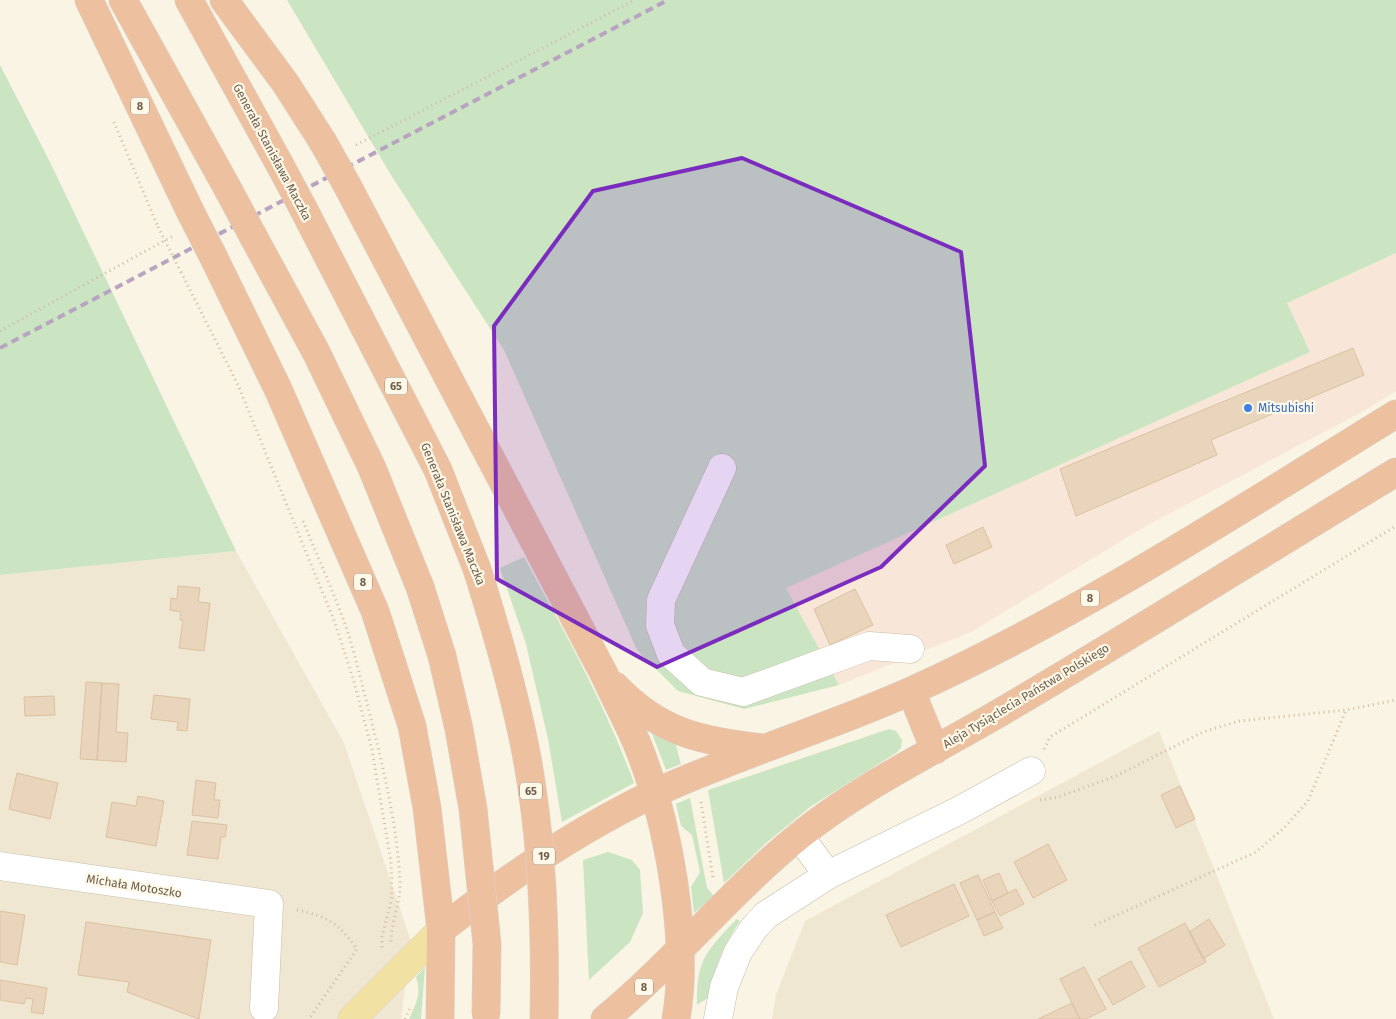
<svg xmlns="http://www.w3.org/2000/svg" width="1396" height="1019" viewBox="0 0 1396 1019" font-family="'Fira Sans',sans-serif">
	<style>
		.residential { fill: #f0e7d2 }
		.commercial { fill: #f8e7d8 }
		.green { fill: #cbe5c3 }
		.building { fill: #e8d5bc; stroke: #dcc1a0 }
		.lines { fill: none; stroke-linecap: round; stroke-linejoin: round }
		.minor-casing { stroke: #c8bdab; stroke-width: 29 }
		.major-casing { stroke: #d9d5d0; stroke-width: 29 }
		.highway-casing { stroke: #d9d5d0; stroke-width: 29 }
		.path { stroke: #d0bba1; stroke-width: 3; stroke-dasharray: 1 4; stroke-linecap: butt }
		.minor { stroke: #fff; stroke-width: 28 }
		.major { stroke: #f1e1a2; stroke-width: 28 }
		.highway { stroke: #edc1a0; stroke-width: 28 }
		.rail { stroke: #b8a3c0; stroke-width: 4; stroke-dasharray: 8 5; stroke-linecap: butt }
		.highway-bridge-casing { stroke: #d9d5d0; stroke-width: 29; stroke-linecap: butt }
		.path-bridge { stroke: #d0bba1; stroke-width: 3; stroke-dasharray: 1 4; stroke-linecap: butt }
		.highway-bridge { stroke: #edc1a0; stroke-width: 28 }
		.marked { fill: #7b2cbf; fill-opacity: 0.2; stroke: #7b2cbf; stroke-width: 4; stroke-linejoin: round }
		.shop-dot { fill: #3f7fe0; stroke: #fdf8e8; stroke-width: 2 }
		.labels { text-anchor: middle; stroke-width: 4.5; stroke-linejoin: round; paint-order: stroke }
		.shield { fill: #fdf8e8; stroke: #998c7b; stroke-width: 1 }
		.shield-label { font-size: 11px; font-weight: bold; fill: #6e5e4c }
		.street-label { font-size: 12px; fill: #6e5e4c; stroke: #fdf8e8 }
		.shop-label { font-size: 12px; fill: #366cbe; stroke: #fdf8e8; text-anchor: start }
	</style>
	<rect width="100%" height="100%" fill="#f9f4e3"/>
	<path class="residential" d="M236,551L344,743L411,941L401,1019H0V575Z
		M1159,731L1274,1019H772L776,995L805,921Z"/>
	<path class="commercial" d="M1396,253V391L1362,412L1146,526L971,632L839,685L786,588L1309,352L1287,303Z"/>
	<path class="green" d="M287,0H1396V253L1287,303L1310,352L786,588L839,685L744,709L678,691L637,650L504,350L391,175Z
		M0,65L49,160L236,551L0,575Z
		M524,557C564,631 605,704 634,783L562,822L548,739L526,644L500,568Z
		M889,729L896,731L902,740L901,748L896,753L810,807L766,843L724,883L708,790Z
		M651,731L675,742L681,764L666,770Z
		M690,798L707,888L714,896L694,913L691,887L700,872L692,835L681,826L676,804Z
		M608,852L632,860L640,870L643,913L630,942L589,980L583,860Z
		M737,919L740,921C722,948 715,966 709,997L697,1005C696,960 707,950 737,919Z
		M425,967L421,1019H409C416,1004 422,993 416,977Z"/>
	<path class="building" d="M1353,348L1364,375L1211,440L1217,455L1076,516L1060,469Z
		M983,527L992,547L954,564L946,545Z
		M178,586L200,588L198,602L210,603L204,651L179,648L183,620H180L181,612L170,610L171,598L177,599Z
		M855,589L873,625L830,645L814,609Z
		M86,682L102,683L97,760L80,759Z
		M102,683L119,684L116,732L128,733L126,762L97,760Z
		M154,695L190,699L187,731L177,730L178,722L151,719Z
		M54,696L55,715L25,716L24,697Z
		M17,773L58,783L50,819L9,809Z
		M196,780L216,783L214,800H220L218,818L192,815Z
		M1180,786L1195,819L1176,828L1161,795Z
		M138,796L164,801L156,846L106,837L112,802L136,806Z
		M192,821L227,825L225,837H221L218,859L187,855Z
		M1048,844L1067,880L1033,898L1014,862Z
		M999,873L1008,893L992,901L983,880Z
		M978,875L995,912L977,920L960,883Z
		M954,884L969,916L901,947L886,915Z
		M1016,889L1024,904L1000,916L992,901Z
		M0,911L25,915L17,965L0,962Z
		M995,912L1003,928L984,936L977,920Z
		M1209,919L1225,945L1203,959L1189,932Z
		M86,922L211,940L199,1019L127,992L129,982L78,975Z
		M1185,923L1206,962L1159,987L1138,948Z
		M1131,961L1145,987L1113,1005L1098,979Z
		M1084,967L1106,1009L1086,1019H1080L1060,979Z
		M0,980L47,988L43,1014L31,1012L33,999L26,998L24,1004L0,1000Z
		M1072,1003L1080,1019H1038Z"/>
	<g class="lines">
		<defs>
			<path id="minor" d="M722,468L661,600L660,625L671,654L702,682L743,692L869,646L910,649
				M799,836L828,875
				M0,866L269,904L264,1008
				M718,1019L724,987L738,952L754,928L766,915L828,875L960,810L1031,771"/>
			<path id="major" d="M352,1019L441,930"/>
			<path id="highway" d="M89,0L190,211
				M123,0L229,191
				M189,0L280,165
				M224,0L286,84L323,142
				M347,185L604,674C615,698 628,722 638,746C668,820 690,940 676,1019
				M303,208L438,470L477,569
				M253,236L316,352L372,468L420,587
				M213,256L278,389L375,611L412,726L427,808L441,930L440,1019
				M615,686C660,733 701,741 763,748
				M911,691L935,750
				M441,930C508,877 579,829 657,792C740,754 828,728 911,691C1081,614 1238,511 1396,414
				M605,1019C674,962 730,892 799,836C862,785 937,750 1006,709C1137,632 1266,551 1396,472"/>
		</defs>
		<use href="#minor" class="minor-casing"/>
		<use href="#major" class="major-casing"/>
		<use href="#highway" class="highway-casing"/>
		<path class="path" d="M114,122L158,227
			M356,145L635,0
			M181,272L238,385L335,623L353,678L372,750L391,862L392,897L382,937V949
			M0,331L173,236
			M303,521C316,553 330,584 342,616C353,644 359,674 367,703C382,762 397,822 400,882C401,903 391,921 391,942
			M1044,749L1050,737L1396,526
			M1040,800L1058,797L1116,776L1203,732L1239,721L1346,710L1396,700
			M701,802L713,878
			M297,910C329,917 338,923 357,949L309,1019
			M1095,925L1256,852L1284,828L1308,801L1346,710
			M405,1019L411,1006"/>
		<use href="#minor" class="minor"/>
		<use href="#major" class="major"/>
		<use href="#highway" class="highway"/>
		<path class="rail" d="M0,348L668,0"/>
		<defs>
			<path id="highway-bridge" d="M323,142L347,185
				M280,165L303,208
				M229,191L253,236
				M190,211L213,256
				M477,569C494,623 510,677 522,733C542,825 546,925 544,1019
				M420,587L442,656L459,729L473,809L487,944L486,1014"/>
		</defs>
		<use href="#highway-bridge" class="highway-bridge-casing"/>
		<path class="path-bridge" d="M158,227L181,272"/>
		<use href="#highway-bridge" class="highway-bridge"/>
	</g>
	<path class="marked" d="M742,158L961,252L985,466L881,567L657,667L497,579L494,326L593,191Z"/>
	<circle class="shop-dot" cx="1248" cy="408" r="5"/>
	<g class="labels">
		<g class="shield">
			<rect x="131" y="97.5" width="18" height="17" rx="4"/>
			<rect x="385" y="377.5" width="22" height="17" rx="4"/>
			<rect x="354" y="573.5" width="18" height="17" rx="4"/>
			<rect x="1081" y="589.5" width="18" height="17" rx="4"/>
			<rect x="520" y="782.5" width="22" height="17" rx="4"/>
			<rect x="533" y="847.5" width="22" height="17" rx="4"/>
			<rect x="635" y="978.5" width="18" height="17" rx="4"/>
		</g>
		<g class="shield-label">
			<text x="140" y="110">8</text>
			<text x="396" y="390">65</text>
			<text x="363" y="586">8</text>
			<text x="1090" y="602">8</text>
			<text x="531" y="795">65</text>
			<text x="544" y="860">19</text>
			<text x="644" y="991">8</text>
		</g>
		<g class="street-label">
			<text transform="translate(272 152) rotate(62)" y="4">Generała Stanisława Maczka</text>
			<text transform="translate(453 514) rotate(68)" y="4">Generała Stanisława Maczka</text>
			<text transform="translate(1026 696) rotate(-31)" y="4">Aleja Tysiąclecia Państwa Polskiego</text>
			<text transform="translate(134 886) rotate(9)" y="4">Michała Motoszko</text>
		</g>
		<g class="shop-label">
			<text x="1258" y="412">Mitsubishi</text>
		</g>
	</g>
</svg>
